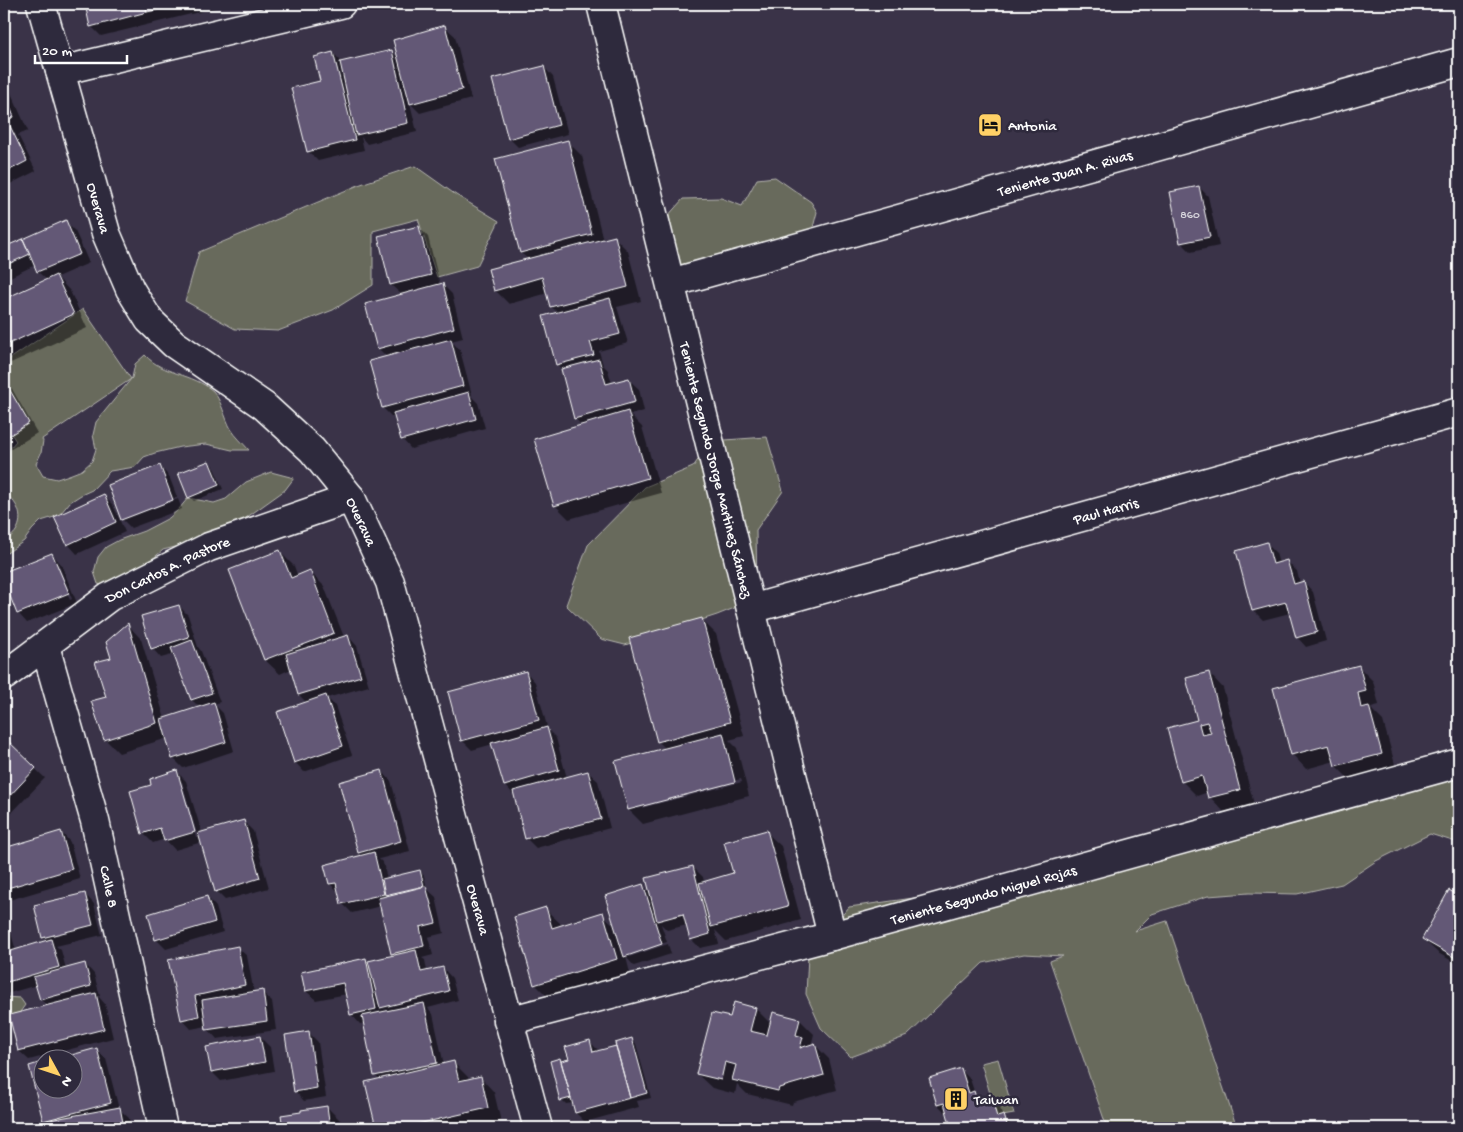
<svg xmlns="http://www.w3.org/2000/svg" width="1463" height="1132" viewBox="0 0 1463 1132" font-family="'Gochi Hand',sans-serif">
	<style>
		.green { fill: #686a5c; stroke: #b4b4ae; fill-rule: evenodd }
		.shadow { fill: #0007; fill-rule: evenodd }
		.building { fill: #645976; stroke: #fff; fill-rule: evenodd }
		.lines { fill: none; stroke-linecap: round; stroke-linejoin: round }
		.minor-casing { stroke: #fff; stroke-width: 31 }
		.minor { stroke: #2f2a3d; stroke-width: 28 }
		.labels { text-anchor: middle; stroke-width: 5; stroke-linejoin: round; paint-order: stroke }
		.number-label { font-size: 12px; fill: #d8d6dd }
		.poi-label { font-size: 15px; fill: #fff; stroke: #2f2a3d; text-anchor: start }
		.street-label { font-size: 15px; fill: #fff; stroke: #2f2a3d }
	</style>
	<rect width="100%" height="100%" fill="#3a3348"/>
	<filter id="ink" filterUnits="userSpaceOnUse"><feTurbulence type="fractalNoise" baseFrequency=".02" numOctaves="2"/><feDisplacementMap in="SourceGraphic" scale="10" xChannelSelector="R" yChannelSelector="G"/><feConvolveMatrix kernelMatrix="1 2 1 2 8 2 1 2 1" color-interpolation-filters="sRGB"/></filter>
	<g filter="url(#ink)">
		<path class="green" d="M415,166L456,195L499,221L477,266L437,277L418,219L373,231V285L333,310L278,331L235,329L185,301L199,252L361,184Z
			M775,177L811,202L817,212L808,247L678,277L666,218L683,199L721,198L742,206L757,179Z
			M83,309L131,379L132,378L135,364L145,355C163,375 192,373 213,391C221,399 225,419 231,429C236,437 243,443 249,450H232L206,444L180,447L155,453L144,457L135,467L110,471L92,490L81,495L70,502L61,513L54,517L41,521L32,530L24,541L4,555V541C8,538 14,535 16,531C25,517 17,501 4,493V455L16,441L4,423V363ZM131,379L96,422L93,435L96,449L92,461L82,470L69,475L57,479L43,476L36,464L41,453L43,441L42,439Z
			M767,437L783,491L756,530L757,599L717,615L625,645L601,639L566,605L588,545L645,487L693,467L711,441Z
			M271,472L294,478L285,490L243,520L235,529L203,550L175,547L163,550L123,584L110,587L98,584L94,572L98,557L106,547L119,540L144,531L169,518L179,509L188,498L214,503L226,499L246,482Z
			M1424,763L1459,776V843L1430,834L1376,861L1342,884L1297,894L1249,893L1208,896L1152,914L1135,931L1167,921L1237,1128H1107L1050,961L1063,956L1024,954L983,963L907,1036L851,1057L821,1028L806,994L808,956L849,907L942,894L1169,832L1210,849L1242,814L1342,788L1394,799Z
			M4,997L20,998L25,1005L18,1015L4,1018Z
			M998,1059L1014,1114L997,1117L981,1063Z"/>
		<path class="shadow" d="M86,4H232L101,36L91,26Z
			M445,27L455,36L471,99L420,113L410,103L417,132L367,144L361,137L364,150L318,161L308,151L321,82L333,53L343,63L392,51L399,59Z
			M544,67L553,77L568,134L518,147L509,138Z
			M4,80L7,84L28,131L18,135L36,171L4,187Z
			M567,141L582,156L603,240L614,237L628,251L641,301L617,307L628,343L599,351L603,365L608,370L612,384L629,380L639,389L644,411L630,415L642,427L661,493L569,519L555,505L582,426L575,418L562,370L557,364L558,313L552,307L548,293L509,304L495,290L529,260L521,253L497,160Z
			M1199,187L1208,196L1219,246L1191,252L1181,242Z
			M65,222L75,231L89,263L57,277L70,291L87,328L4,366V300L47,280L38,272L35,265L4,280V249Z
			M419,227L428,237L440,285L442,284L452,294L463,338L451,341L460,350L472,395L471,396L478,403L485,428L411,449L402,439L395,416L392,417L383,408L387,357L378,348L402,295L391,285L380,237Z
			M4,375L37,433L8,451L4,447Z
			M208,462L213,466L223,489L194,501L189,497Z
			M160,467L169,476L177,497L125,517V519L178,499L182,509L131,528L122,519Z
			M104,496L113,505L125,532L77,554L68,544Z
			M1267,544L1276,553L1279,564L1287,562L1297,571L1300,584L1304,582L1313,592L1326,641L1306,647L1297,637L1290,613L1263,620L1253,610Z
			M280,552L294,566L298,577L310,572L324,586L344,637L348,636L357,646L369,686L327,698L335,706L352,755L304,772L295,762L307,703L299,695L291,669L280,674L265,660L231,571Z
			M52,554L61,564L77,603L27,623L18,613L4,577V573ZM55,564H58L72,599L70,600Z
			M179,606L188,615L198,647L201,651L220,702L214,704L223,713L234,751L183,768L173,758L168,738L119,753L105,739L107,698L113,659L128,625L141,639L165,719L200,708L192,700L175,654L161,658L152,648Z
			M701,619L716,634L744,736L729,740L737,748L749,796L643,824L629,810L666,749L658,741ZM741,779L742,782L637,809V807Z
			M1358,666L1373,681L1379,705L1371,707L1372,710L1383,721L1396,768L1350,780L1336,766L1335,761L1306,769L1292,754Z
			M526,672L535,682L548,730L556,738L567,778L588,772L598,781L610,828L536,848L526,838L514,795L505,785L493,744L472,750L462,740Z
			M1209,673L1223,688L1254,804L1224,812L1210,797L1208,792L1197,796L1182,781L1199,720Z
			M4,739L45,778L4,821Z
			M382,771L391,781L410,851L379,859L383,863L387,879L420,871L424,876L427,889L436,897L444,933L428,937L433,955L422,958L425,960L427,971L443,968L452,978L458,1000L428,1008L433,1014L444,1065L454,1063L468,1077L469,1080L480,1077L494,1092L501,1122L475,1128H377L367,1083L380,1080L375,1075L365,1023L360,1024L351,1014L347,994L316,1000L306,991L302,973L365,959L368,962L394,956L392,953L381,906L352,913L342,903L340,893L330,884L363,856L359,853Z
			M177,772L186,781L202,833L243,821L253,831L269,888L225,900L216,891L202,842L175,850L165,839L153,843L143,833L153,785ZM179,782H182L198,838H196Z
			M61,832L70,842L80,879L6,901L4,899V849Z
			M766,832L781,846L801,920L726,941L715,930L719,944L700,948L691,939L687,925L667,930L661,924L667,942L629,954V957L668,944L671,954L634,966L626,957L630,973L549,998L535,984L545,909L560,923L561,927L602,914L616,927L643,886L651,894L693,867L703,877L704,883L735,874Z
			M1450,892L1459,897V965L1438,953L1423,939Z
			M85,894L94,904L102,935L56,946L61,950L66,969L85,964L94,974L100,996H98L105,1004L113,1038L29,1060L19,1051L48,1006L41,1000L37,985L6,994L4,992V908L16,951L47,942L43,937Z
			M207,897L216,907L223,932L166,949L156,939Z
			M237,947L247,956L254,993L262,992L272,1001L276,1030L217,1039L208,1029L207,1026L191,1029L182,1019L170,961Z
			M756,1009L771,1024L800,1020L814,1034L811,1046L815,1045L829,1059L837,1090L793,1102L792,1105L747,1094L737,1084L735,1094L712,1088L697,1074L730,1019Z
			M308,1032L318,1042L326,1097L304,1101L295,1091Z
			M260,1037L270,1047L274,1071L221,1081L212,1072Z
			M632,1039L636,1044L651,1098L637,1101L639,1107L585,1122L576,1113L573,1103L566,1104L562,1100L560,1060L562,1062L570,1060L590,1042L600,1052L615,1047Z
			M96,1049L106,1059L119,1109L129,1118L131,1128H46L31,1067L42,1064V1090H72Z
			M961,1070L970,1079L975,1094L982,1101L991,1098L1000,1108L1003,1117L1014,1128H953L949,1114H947L938,1105Z
			M327,1107L341,1121L342,1128H284L283,1116Z"/>
		<path class="building" d="M85,4H145L147,12L90,27Z
			M145,4H184L147,12Z
			M445,25L462,90L410,104L393,40Z
			M392,50L408,123L356,135L340,62Z
			M333,52L355,140L307,152L291,88L320,81L314,57Z
			M544,66L559,125L508,139L492,79Z
			M4,92L14,117L4,122Z
			M10,126L27,161L4,173V129Z
			M568,140L592,234L520,253L495,159Z
			M1199,186L1210,237L1180,243L1170,192Z
			M66,220L80,254L37,272L23,239Z
			M419,226L431,275L390,285L378,236Z
			M615,236L628,287L550,307L542,277L494,291L488,269Z
			M23,239L30,254L4,266V247Z
			M56,275L74,314L4,346V299Z
			M443,283L454,328L377,349L365,304Z
			M610,298L620,334L590,342L594,355L556,365L543,316Z
			M451,339L463,386L382,408L369,361Z
			M599,359L606,384L629,378L635,402L574,419L561,369Z
			M4,380L29,423L4,439Z
			M469,392L476,419L401,440L393,413Z
			M628,411L648,478L554,506L534,439Z
			M209,461L219,485L188,498L178,473Z
			M160,465L173,500L121,520L108,485Z
			M104,494L116,522L67,545L54,517Z
			M1267,542L1273,564L1287,560L1294,584L1304,581L1317,632L1296,638L1286,602L1252,611L1236,551Z
			M280,550L291,578L310,570L334,633L264,660L229,570Z
			M52,553L69,593L17,614L4,581V572Z
			M179,605L189,637L151,649L141,616Z
			M702,618L730,722L657,742L629,638Z
			M128,623L157,723L104,740L91,701L106,697L95,662L111,658L106,642Z
			M348,635L361,676L298,695L286,654Z
			M192,640L212,693L191,700L171,648Z
			M1359,665L1366,691L1358,693L1361,708L1369,706L1382,754L1335,766L1329,745L1291,755L1273,688Z
			M526,671L539,720L461,741L448,692Z
			M1209,672L1240,790L1208,798L1202,776L1181,782L1167,728L1197,720L1186,678ZM1207,722L1211,733L1202,735L1199,724Z
			M326,695L343,746L294,763L277,712Z
			M214,702L226,742L172,759L161,719Z
			M547,727L559,770L504,786L491,743Z
			M723,733L735,782L628,810L615,761Z
			M4,737L36,768L4,802Z
			M177,770L195,832L164,841L160,828L142,834L130,791L151,785L150,779Z
			M382,770L401,841L358,853L339,782Z
			M588,771L601,819L525,839L513,791Z
			M244,820L260,878L215,892L198,833Z
			M767,830L788,906L711,927L699,883L733,873L724,842Z
			M61,831L72,869L4,889V848Z
			M374,852L384,894L341,904L336,883L329,884L324,865Z
			M693,866L710,934L690,940L683,914L657,921L646,878Z
			M420,870L424,886L385,895L382,879Z
			M643,884L662,944L624,957L605,896Z
			M426,886L436,923L420,927L424,946L391,954L378,898Z
			M1449,890L1459,896V960L1422,939Z
			M85,893L93,925L42,938L34,905Z
			M207,896L215,922L155,940L148,914Z
			M546,907L552,928L603,912L617,959L534,985L514,917Z
			M4,930L9,948L4,949Z
			M51,939L59,967L4,983V953Z
			M238,946L245,985L195,996L199,1016L181,1020L168,960Z
			M416,950L421,972L443,967L449,991L380,1008L368,961Z
			M366,958L376,1009L350,1015L343,983L305,991L301,972Z
			M85,963L91,986L40,1000L33,977Z
			M263,990L267,1021L206,1030L202,1000Z
			M96,993L104,1029L18,1051L9,1015Z
			M734,1002L756,1008L750,1031L767,1035L773,1012L800,1019L796,1035L803,1037L800,1048L815,1043L824,1075L779,1088L778,1091L732,1080L736,1065L725,1062L721,1080L696,1074L712,1013L730,1017Z
			M424,1003L437,1063L374,1076L362,1016Z
			M309,1031L317,1088L294,1092L285,1035Z
			M260,1036L265,1062L211,1072L206,1047Z
			M632,1038L647,1093L630,1098L615,1043Z
			M590,1040L593,1052L616,1046L630,1098L575,1113L561,1061L569,1059L565,1047Z
			M97,1048L111,1103L43,1121L29,1066L42,1062V1090H72V1060H53Z
			M560,1058L571,1098L560,1101L550,1061Z
			M454,1061L459,1081L481,1076L488,1108L400,1128H376L365,1082Z
			M961,1068L969,1093L974,1091L977,1101L991,1097L997,1117L1004,1115L1008,1128H951L944,1103L937,1105L929,1078Z
			M327,1106L330,1128H283L281,1115L301,1112V1110Z
			M120,1107L124,1128H45L44,1121Z"/>
		<g class="lines">
			<defs>
				<g id="minor">
					<path id="s1" d="M41,4L106,233L130,289L149,320L174,344L264,406L312,450L351,498L390,582L538,1128"/>
					<path id="s2" d="M601,4L832,936"/>
					<path d="M60,71L341,4"/>
					<path id="s3" d="M671,283L1459,62"/>
					<path id="s4" d="M751,609L1459,412"/>
					<path id="s5" d="M45,646L95,821L163,1128"/>
					<path id="s6" d="M4,676L109,597L209,547L351,498"/>
					<path id="s7" d="M508,1021L832,936L1459,763"/>
				</g>
			</defs>
			<use href="#minor" class="minor-casing"/>
			<use href="#minor" class="minor"/>
		</g>
	</g>
	<defs>
		<symbol id="hotel-square" viewBox="-11 -11 22 22"><rect x="-9" y="-9" width="18" height="18" rx="4" fill="#ffd166" stroke="#2f2a3d"/><path d="M-6-4.5h1.5V1H6V5H4.5V3h-9V5H-6ZM-4 0a1.8 1.8 0 1 1 3.6 0ZM.5 0V-2.5h3Q6-2.5 6 0Z" fill="#111"/></symbol>
		<symbol id="building-square" viewBox="-11 -11 22 22"><rect x="-9" y="-9" width="18" height="18" rx="4" fill="#ffd166" stroke="#2f2a3d"/><path d="M-4-6H4V6H1V3H-1V6H-4ZM-2.5-4.3h1.7v1.8h-1.7ZM.8-4.3h1.7v1.8H.8ZM-2.5-1h1.7V.8h-1.7ZM.8-1h1.7V.8H.8Z" fill="#111"/></symbol>
	</defs>
	<g fill-rule="evenodd">
		<use href="#hotel-square" x="976" y="111" width="28" height="28"/>
		<use href="#building-square" x="942" y="1085" width="28" height="28"/>
	</g>
	<g class="labels">
		<g class="number-label">
			<text x="1190" y="218">860</text>
		</g>
		<g class="poi-label">
			<text x="1008" y="130">Antonia</text>
			<text x="974" y="1104">Taiwan</text>
		</g>
		<g class="street-label">
			<text dy="5" stroke="none"><textPath href="#s3" startOffset="409">Teniente Juan A. Rivas</textPath></text>
			<text dy="5" stroke="none"><textPath href="#s1" startOffset="212">Overava</textPath></text>
			<text dy="5" stroke="none"><textPath href="#s2" startOffset="480">Teniente Segundo Jorge Martinez Sánchez</textPath></text>
			<text dy="5" stroke="none"><textPath href="#s4" startOffset="368">Paul Harris</textPath></text>
			<text dy="5" stroke="none"><textPath href="#s1" startOffset="632">Overava</textPath></text>
			<text dy="5" stroke="none"><textPath href="#s6" startOffset="196">Don Carlos A. Pastore</textPath></text>
			<text dy="5" stroke="none"><textPath href="#s5" startOffset="249">Calle 8</textPath></text>
			<text dy="5" stroke="none"><textPath href="#s7" startOffset="492">Teniente Segundo Miguel Rojas</textPath></text>
			<text dy="5" stroke="none"><textPath href="#s1" startOffset="1038">Overava</textPath></text>
		</g>
	</g>
	<rect width="1463" height="1132" fill="none" stroke="#2f2a3d" stroke-width="20"/>
	<rect x="10" y="10" width="1443" height="1112" fill="none" stroke="#fff" stroke-width="2" filter="url(#ink)"/>
	<g transform="translate(58 1074) rotate(130)"><circle r="24" fill="#2f2a3d" stroke="#827f8b"/>
	<path d="M0-4L9 19L0 12L-9 19Z" fill="#ffd166"/>
	<text y="-8" font-size="14" font-weight="bold" text-anchor="middle" fill="#ffffff">N</text>
	</g>
	<path d="M35 55v8h92v-8" fill="none" stroke="#ffffff" stroke-width="2.5"/>
	<text x="42" y="55" font-size="15" fill="#ffffff" stroke="#2f2a3d" stroke-width="4" paint-order="stroke">20 m</text>
</svg>
